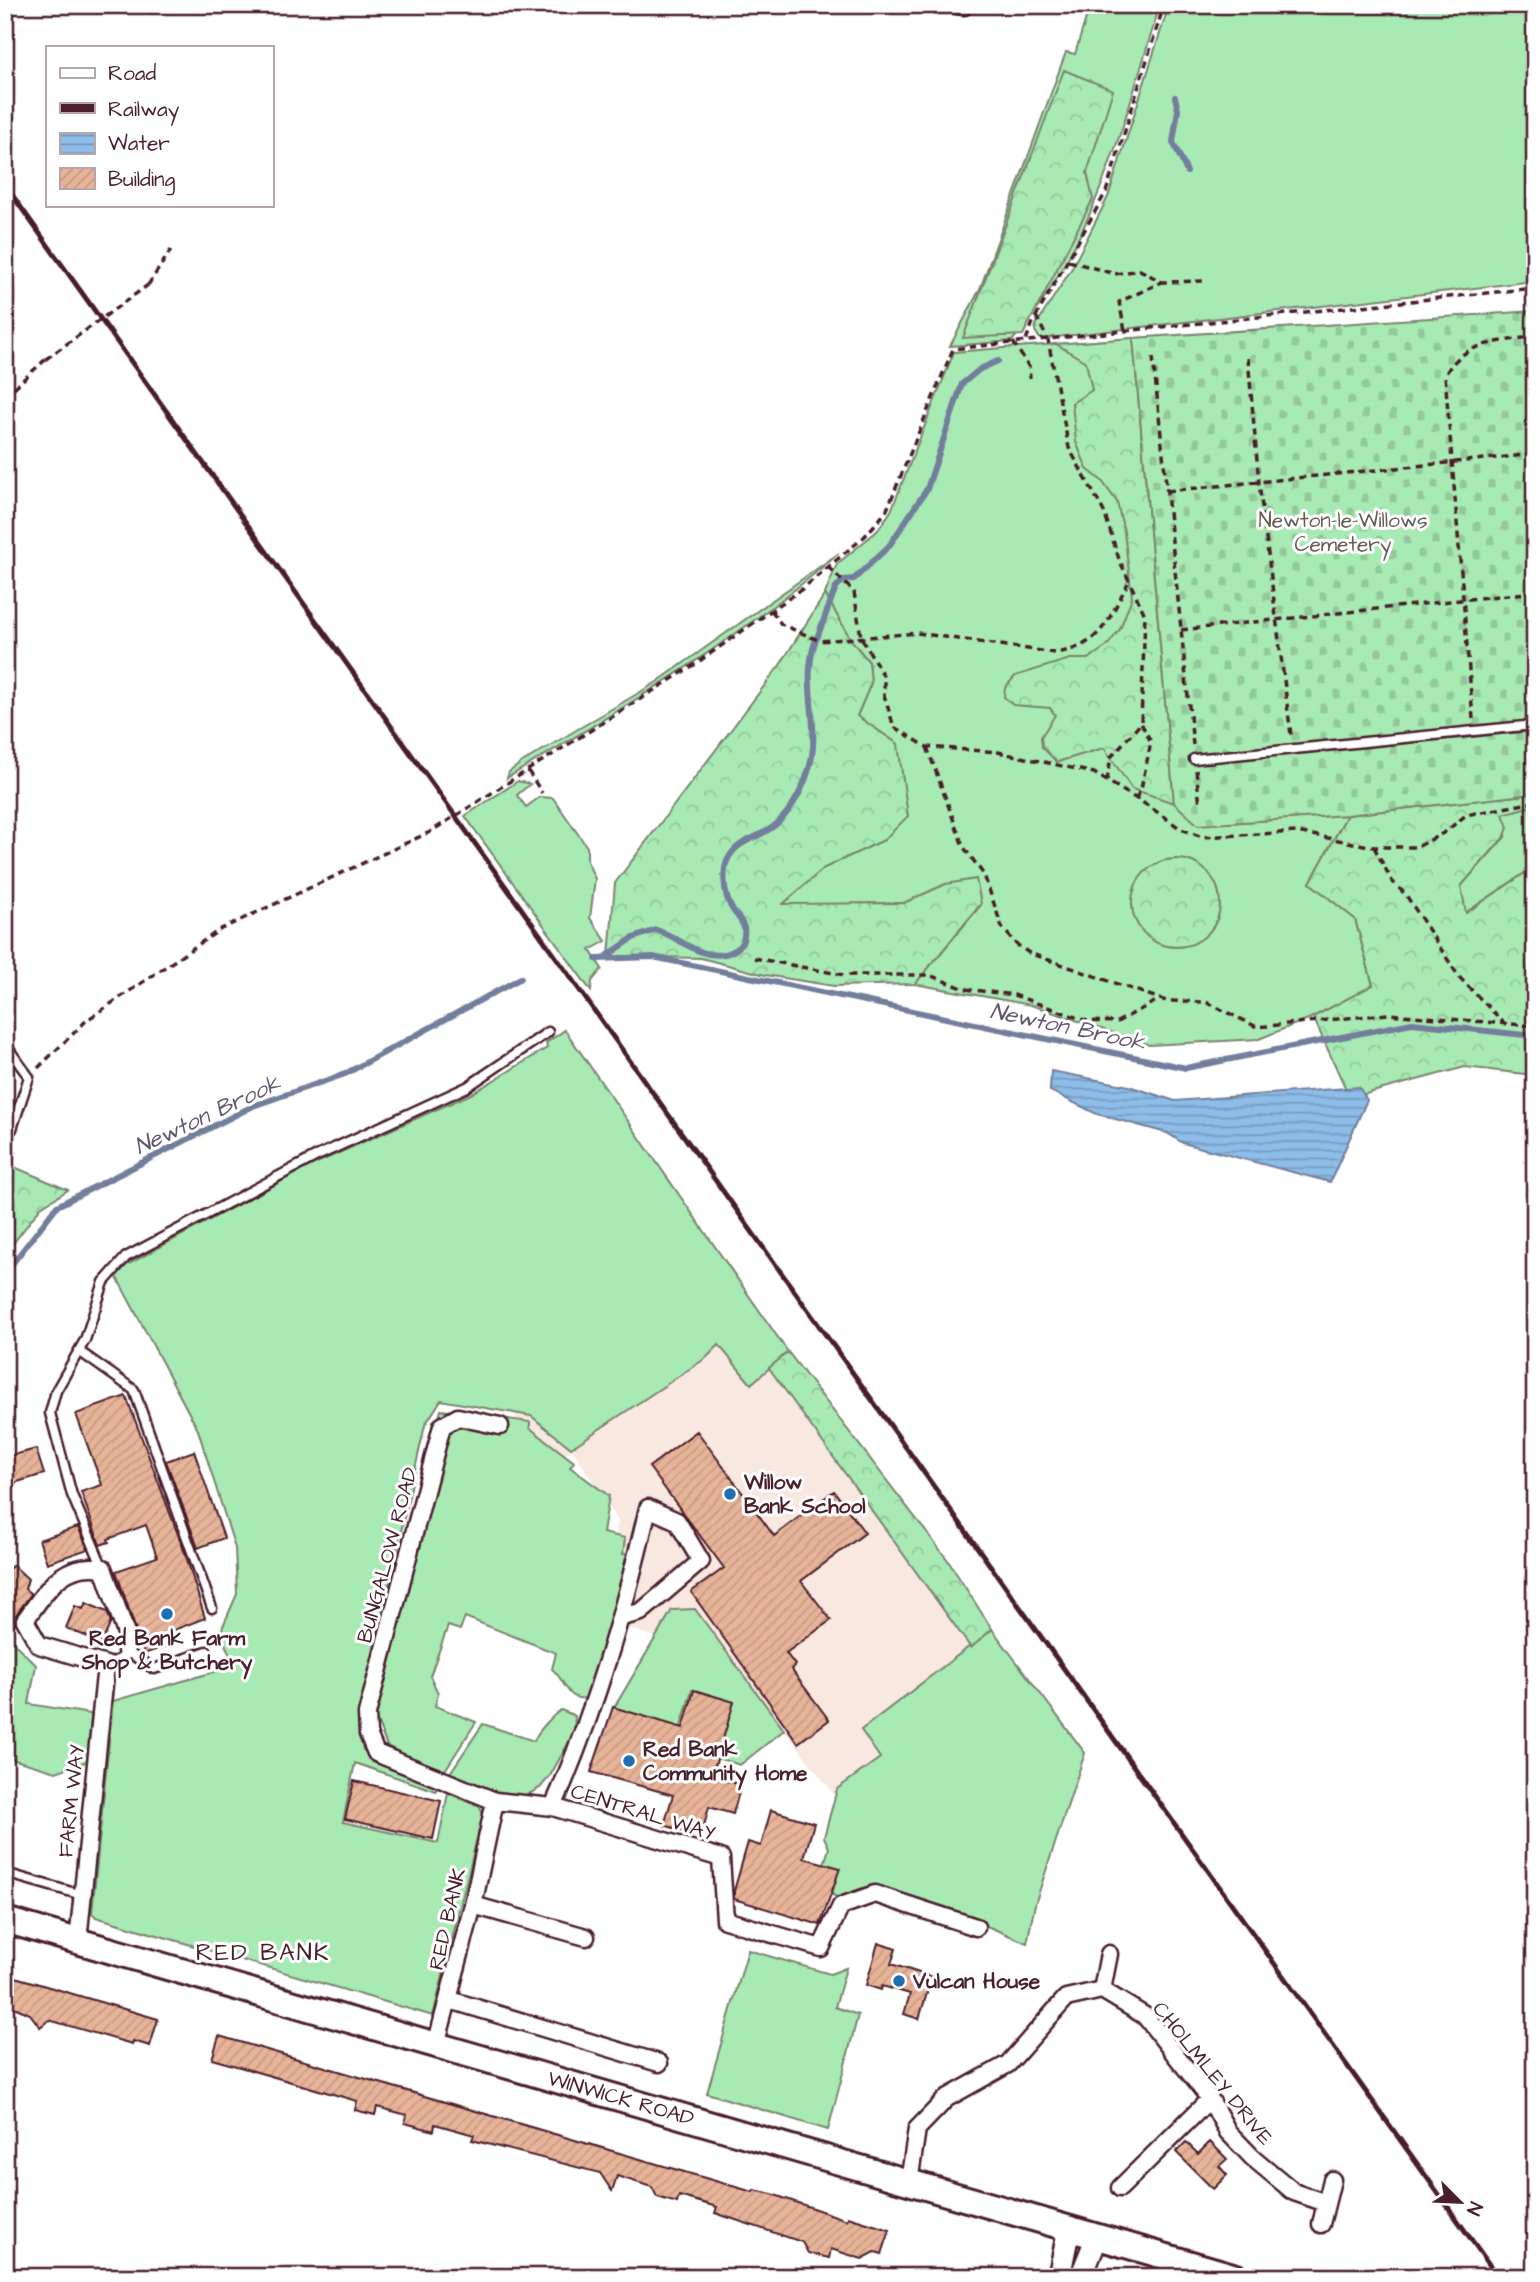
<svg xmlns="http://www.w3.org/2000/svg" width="1540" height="2282" viewBox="0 0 1540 2282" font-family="'Architects Daughter',sans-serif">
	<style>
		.built { fill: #f8e8e0 }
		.grass { fill: #a8eab3; stroke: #79846f; stroke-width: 2 }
		.forest { fill: url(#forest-crowns); stroke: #79846f; stroke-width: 2 }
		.cemetery { fill: url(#cemetery-stones); stroke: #79846f; stroke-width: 2 }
		.water { fill: url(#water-rules); stroke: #727e9c; stroke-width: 2 }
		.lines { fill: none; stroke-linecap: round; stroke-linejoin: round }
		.stream { stroke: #727e9c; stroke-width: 6 }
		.building { fill: url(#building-hatch); stroke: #4a1f2b; stroke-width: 2 }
		.lane-casing { stroke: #4a1f2b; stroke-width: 13 }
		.street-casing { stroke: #4a1f2b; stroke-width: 21 }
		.secondary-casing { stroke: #4a1f2b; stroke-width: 26 }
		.primary-casing { stroke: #4a1f2b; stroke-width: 30 }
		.path { stroke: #4a1f2b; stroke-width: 3.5; stroke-dasharray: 7 5; stroke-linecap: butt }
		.lane { stroke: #fff; stroke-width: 8 }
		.street { stroke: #fff; stroke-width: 16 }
		.secondary { stroke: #fff; stroke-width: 21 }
		.primary { stroke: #fff; stroke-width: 24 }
		.rail { stroke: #4a1f2b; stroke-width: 5 }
		.path-bridge { stroke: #4a1f2b; stroke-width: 3.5; stroke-dasharray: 7 5; stroke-linecap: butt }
		.poi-dot { fill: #1f6fb2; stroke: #fff; stroke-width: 2.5 }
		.labels { text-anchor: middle; stroke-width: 6; stroke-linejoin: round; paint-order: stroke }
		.park-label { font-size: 21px; fill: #665c54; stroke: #fff }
		.poi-label { font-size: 21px; font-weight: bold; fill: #4a1f2b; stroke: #fff; text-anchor: start }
		.street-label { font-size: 21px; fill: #4a1f2b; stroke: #fff }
		.water-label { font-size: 23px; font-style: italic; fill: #61566d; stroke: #fff }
		.quarter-label { font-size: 24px; letter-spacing: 2px; fill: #4a1f2b; stroke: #fff }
	</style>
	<defs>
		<pattern id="forest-crowns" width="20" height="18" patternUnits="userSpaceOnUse" patternTransform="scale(1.75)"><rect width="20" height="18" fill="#a8eab3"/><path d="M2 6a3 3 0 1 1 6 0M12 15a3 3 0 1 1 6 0" fill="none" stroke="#92c89a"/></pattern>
		<pattern id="cemetery-stones" width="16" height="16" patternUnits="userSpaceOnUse" patternTransform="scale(1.75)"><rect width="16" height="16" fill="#a8eab3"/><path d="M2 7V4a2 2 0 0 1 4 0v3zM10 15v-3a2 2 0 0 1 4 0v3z" fill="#92c89a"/></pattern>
		<pattern id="water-rules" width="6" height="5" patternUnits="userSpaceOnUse" patternTransform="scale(1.75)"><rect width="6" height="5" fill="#8dbde8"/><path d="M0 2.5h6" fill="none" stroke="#7599bc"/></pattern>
		<pattern id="building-hatch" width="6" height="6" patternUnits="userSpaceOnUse" patternTransform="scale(1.75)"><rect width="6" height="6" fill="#e7b499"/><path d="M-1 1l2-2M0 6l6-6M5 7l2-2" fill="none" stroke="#c89a84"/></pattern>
	</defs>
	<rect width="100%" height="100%" fill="#fff"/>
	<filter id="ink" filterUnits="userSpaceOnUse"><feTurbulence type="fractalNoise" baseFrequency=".0143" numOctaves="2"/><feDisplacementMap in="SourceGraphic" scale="14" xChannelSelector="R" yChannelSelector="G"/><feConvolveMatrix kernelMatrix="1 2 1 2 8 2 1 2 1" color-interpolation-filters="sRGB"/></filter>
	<g filter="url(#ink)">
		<path class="built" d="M357,1190L747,1339L1067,1781L874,1847L746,1679L685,1611L672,1610L656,1637L600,1619L618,1521L572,1449L551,1467Z"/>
		<path class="grass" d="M1090,5H1160C1124,121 1094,246 1012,341L950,346L980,289L1066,52L1075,54Z
			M1169,5H1535V281L1040,339L1035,331L1036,325L1072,268L1108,197Z
			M1133,338L1174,803L1226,823L1347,815L1310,883L1355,919L1373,986L1313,1017L1259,1039L1149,1045L1031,1005L915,984L981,905L946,884L904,903L782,905L824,868L884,840L898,744L857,716L871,683L869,662L851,640L825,594L837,564L877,531L891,511L954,352Z
			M839,553C738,641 621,709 507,778L509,772L521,763L657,682Z
			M518,781L530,784L517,795L526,807L540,797L553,798L587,847V861L595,879L590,918L606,941L590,950L602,969L592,981L591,991L465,816Z
			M1535,805V866L1465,913L1461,886L1505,837L1507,827L1502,814Z
			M565,1030L788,1352L751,1384L719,1345L706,1358L571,1448L531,1416L441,1400L425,1425L358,1722L363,1750L438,1784L436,1791L355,1763L343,1822L438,1843L448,1793L479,1806L483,1814L433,2016L96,1917L92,1913L113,1701L235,1666L220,1633L237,1594L235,1548L198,1430L114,1272L305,1168L471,1094L547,1048L546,1043Z
			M441,1410L530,1422V1428L574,1462L570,1467L609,1496L603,1533L625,1538L623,1554H627L592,1696C568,1707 566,1680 552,1669L556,1653L465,1617L460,1630L448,1626L430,1676L438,1693L435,1706L476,1722L442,1775L387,1746L374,1714L386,1617Z
			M695,1609L784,1730L740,1765L717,1758L733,1702L692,1690L676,1743L653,1747L660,1721L614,1708L672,1610Z
			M992,1629L1085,1753L1035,1904L1027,1943L982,1924L869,1891L864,1907L832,1895L839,1869L824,1864L829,1848L824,1837L837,1789L880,1758L861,1730Z
			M9,1638L36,1665L29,1704L97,1715L91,1760L56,1772L5,1757V1642Z
			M561,1710L575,1716L574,1733L550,1776L540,1788L525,1796L506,1798L448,1776L483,1724L534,1741C538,1731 552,1716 561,1710Z
			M748,1950L830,1974L846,1968L835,2007L858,2015L828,2130L707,2093Z"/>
		<path class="forest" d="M1064,70L1113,90L1087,173L1093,199L1023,335L963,338Z
			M1133,338L1174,803L1132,789L1104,748L1057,762L1042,747L1041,737L1055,715L1050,708L1013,705L1004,697L1005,688L1015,676L1070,659H1088L1107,646L1120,629L1132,597L1124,532L1117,502L1102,481L1087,469L1076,442L1072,403L1092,390L1086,362L1056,344Z
			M825,594L851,640L869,662L871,683L857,716L898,744L908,816L884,840L824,868L783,904L904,903L946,884L976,879L981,904L915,984L834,986L765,975L701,958L609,956L615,883L780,665Z
			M1535,794V805L1503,814L1508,827L1505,836L1461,886L1466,913L1535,866V1087L1533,1075L1465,1067L1350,1098L1313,1017L1373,985L1355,919L1310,883L1347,815Z
			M1132 903a44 44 0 1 1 88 0a44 44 0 1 1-88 0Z
			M5,1163L68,1190L41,1207L5,1254Z
			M788,1352L947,1559L992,1629L971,1648L769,1368Z"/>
		<path class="cemetery" d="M1535,311V794L1347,815L1198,825L1174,803L1133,338Z"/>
		<path class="water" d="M1051,1071L1129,1086L1175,1101L1359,1087L1367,1100L1330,1182L1183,1143L1167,1133L1097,1114L1050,1091Z"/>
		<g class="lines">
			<path class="stream" d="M1175,97L1178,110L1173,142L1187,172
				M817,638L836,587L844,580L854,579L889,546L927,489L962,384L980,369L998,361
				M607,956L633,938L656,930C675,935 690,951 709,954C727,957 747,950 744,928C742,919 733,913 730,905C724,893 722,870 728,859C738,839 758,839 774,826C790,813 802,791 808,772C823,729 800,685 815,642
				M596,959L653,957L1186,1068L1412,1023L1535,1036
				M5,1273L57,1206L253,1106L345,1074L521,978"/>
		</g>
		<path class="building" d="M126,1396L185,1553L205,1618L174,1630L178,1642L144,1654L116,1571L157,1557L146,1525L108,1539L109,1542L100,1545L81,1492L102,1485L76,1414Z
			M697,1431L774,1536L834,1491L865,1533L801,1581L831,1620L786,1653L795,1665L791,1669L829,1720L798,1743L691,1592L724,1568L649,1467Z
			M36,1449L44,1474L14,1483L6,1457Z
			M194,1451L224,1538L198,1548L166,1461Z
			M78,1527L88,1549L47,1563L39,1540Z
			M13,1565L28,1579L25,1589L31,1594L16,1615L15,1623L5,1634V1573Z
			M86,1603L107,1612L111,1622L102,1643L66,1628L75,1606L83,1609Z
			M694,1690L734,1702L712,1776L741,1785L733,1814L709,1807L704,1826L693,1822L690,1833L664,1825L673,1795L591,1772L613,1707L683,1728Z
			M354,1781L441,1801L433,1839L345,1819Z
			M771,1810L814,1823L804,1858L840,1868L820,1925L734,1899V1891L748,1842L761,1846Z
			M878,1943L896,1949L891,1964L932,1977L919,2019L904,2014L910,1994L882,1986L881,1990L866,1985Z
			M5,1974L158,2019L150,2046L133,2041L132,2044L49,2020L40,2027L30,2014L5,2003Z
			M219,2036L753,2192L754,2190L772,2194L847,2220L848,2217L890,2230L882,2254L875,2252L862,2259L831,2249L829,2258L808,2253L802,2242L715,2213L717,2207L679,2196L677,2203L657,2197L652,2187L617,2176L612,2191L600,2173L472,2140L474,2135L442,2126L435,2124L434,2131L405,2123L407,2115L377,2107L375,2115L355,2110L357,2101L212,2059Z
			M1186,2142L1198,2154L1210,2142L1227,2159L1219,2166L1227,2175L1213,2189L1176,2152Z"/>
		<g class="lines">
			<defs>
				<path id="lane" d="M1194,759L1535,725
					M5,1044L29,1077L12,1129L5,1137
					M79,1351L134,1390L212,1608
					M103,1568L72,1495L50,1413L56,1391L85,1340L104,1282L126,1257L317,1156L467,1087L548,1032
					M106,1665L120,1659L126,1651L154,1669L207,1651
					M5,1873L82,1895"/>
				<path id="street" d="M957,5L964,6
					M500,1426L458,1417L442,1426L367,1714L368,1734L376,1753L495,1801L553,1807L721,1858L725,1920L821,1948L841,1906L875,1894L976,1927
					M553,1807C596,1708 624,1612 648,1508L677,1521L701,1561L641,1612L622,1617
					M473,1905L586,1937
					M78,1941L106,1665L39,1645L25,1620C47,1590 62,1561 103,1568L128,1639L126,1651
					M1102,1990L1109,1954
					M450,2000L659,2063
					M436,2045L473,1905L495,1801
					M909,2182L917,2129L947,2098L1008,2064L1066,1998L1102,1990L1145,2016L1210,2099L1228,2132L1252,2157L1294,2192L1326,2203
					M1120,2188L1210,2099
					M1321,2224L1332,2180"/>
				<path id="secondary" d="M1059,2277L1069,2228
					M1081,2277L1097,2237"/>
				<path id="primary" d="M5,1920L1236,2277"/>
			</defs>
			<use href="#lane" class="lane-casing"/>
			<use href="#street" class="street-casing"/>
			<use href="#secondary" class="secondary-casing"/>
			<use href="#primary" class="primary-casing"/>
			<path class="path" d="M1069,261L1115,274L1140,270L1162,282L1207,281
				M148,285L171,250
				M1036,316L1048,340L1069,448L1104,512L1119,559L1145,615L1141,723L1111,757L1107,781
				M1125,330L1119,302L1162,282
				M1026,340L1034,320L1106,192L1164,5
				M1013,342L1029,367L1030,378
				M1153,357L1193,745
				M1248,358L1259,483L1291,735
				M5,396L46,359
				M1167,491L1535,454
				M828,567L854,592L861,637L884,677V695L894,727L927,747L998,752L1094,773L1150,807L1181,829L1202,837L1297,832L1374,847H1417L1445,832L1466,815L1535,802
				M772,611L781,624L820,641L917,633L1055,653C1101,647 1108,620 1128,583
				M1181,630L1535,592
				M1473,719L1445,375C1464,340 1499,343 1535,336
				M927,747L963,846L984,875L1002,927L1016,944L1029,953L1166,1001L1206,1002L1257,1027L1388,1014L1535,1026
				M1196,770L1200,805
				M528,771L542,793
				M1136,798L1141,789L1151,742L1141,723
				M1374,847L1392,881L1406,895L1459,977L1505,1024
				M754,958L844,975H929L965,989L1014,995L1087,1021L1117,1022L1160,999
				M38,1068L87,1020L221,929L430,832L694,665L802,589L864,537L886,512L953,349L1535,288"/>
			<use href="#lane" class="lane"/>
			<use href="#street" class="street"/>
			<use href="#secondary" class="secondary"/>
			<use href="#primary" class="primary"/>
			<path class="rail" d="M5,185L1498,2277"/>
			<path class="path-bridge" d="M46,359L148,285"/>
		</g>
	</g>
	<g class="poi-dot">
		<circle cx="730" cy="1494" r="7"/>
		<circle cx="167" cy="1614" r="7"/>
		<circle cx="629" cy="1761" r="7"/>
		<circle cx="899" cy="1981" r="7"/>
	</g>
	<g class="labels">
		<g class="park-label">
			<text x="1343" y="527">Newton-le-Willows<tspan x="1343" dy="24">Cemetery</tspan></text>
		</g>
		<g class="poi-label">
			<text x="744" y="1489">Willow<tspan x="744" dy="24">Bank School</tspan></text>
			<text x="167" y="1645" text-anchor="middle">Red Bank Farm<tspan x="167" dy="24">Shop &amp; Butchery</tspan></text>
			<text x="643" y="1756">Red Bank<tspan x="643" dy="24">Community Home</tspan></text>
			<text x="913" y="1988">Vulcan House</text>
		</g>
		<g class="street-label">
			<text transform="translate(387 1555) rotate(-75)" y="7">BUNGALOW ROAD</text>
			<text transform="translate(71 1801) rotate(-84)" y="7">FARM WAY</text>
			<text transform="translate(643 1812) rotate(17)" y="7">CENTRAL WAY</text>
			<text transform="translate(447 1919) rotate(-77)" y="7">RED BANK</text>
			<text transform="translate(1213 2073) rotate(51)" y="7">CHOLMLEY DRIVE</text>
			<text transform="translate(621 2098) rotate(16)" y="7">WINWICK ROAD</text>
		</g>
		<g class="water-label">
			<text transform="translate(1068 1026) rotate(12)" y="8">Newton Brook</text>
			<text transform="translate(207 1114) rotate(-25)" y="8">Newton Brook</text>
		</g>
		<g class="quarter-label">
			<text x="263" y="1960">RED BANK</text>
		</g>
	</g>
	<rect width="1540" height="2282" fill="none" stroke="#fff" stroke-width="28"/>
	<rect x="14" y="14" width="1512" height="2254" fill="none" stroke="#4a1f2b" stroke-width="2.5" filter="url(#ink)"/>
	<rect x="46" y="46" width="228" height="161" fill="#ffffff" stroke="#b7a5aa" stroke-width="2"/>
	<rect x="60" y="68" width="35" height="10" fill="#ffffff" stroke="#b7a5aa" stroke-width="2"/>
	<text x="108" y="80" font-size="21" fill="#4a1f2b">Road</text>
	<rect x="60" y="103" width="35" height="10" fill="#4a1f2b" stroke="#b7a5aa" stroke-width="2"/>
	<text x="108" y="116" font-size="21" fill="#4a1f2b">Railway</text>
	<rect x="60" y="133" width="35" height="21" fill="url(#water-rules)" stroke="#b7a5aa" stroke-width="2"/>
	<text x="108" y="150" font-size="21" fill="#4a1f2b">Water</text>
	<rect x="60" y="168" width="35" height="21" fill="url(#building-hatch)" stroke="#b7a5aa" stroke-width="2"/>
	<text x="108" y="186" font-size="21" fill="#4a1f2b">Building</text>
	<g transform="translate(1460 2202) rotate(114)" stroke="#ffffff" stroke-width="5" paint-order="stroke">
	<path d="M0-5L12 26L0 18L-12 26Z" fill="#4a1f2b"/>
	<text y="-10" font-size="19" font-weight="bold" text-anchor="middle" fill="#4a1f2b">N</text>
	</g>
</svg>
